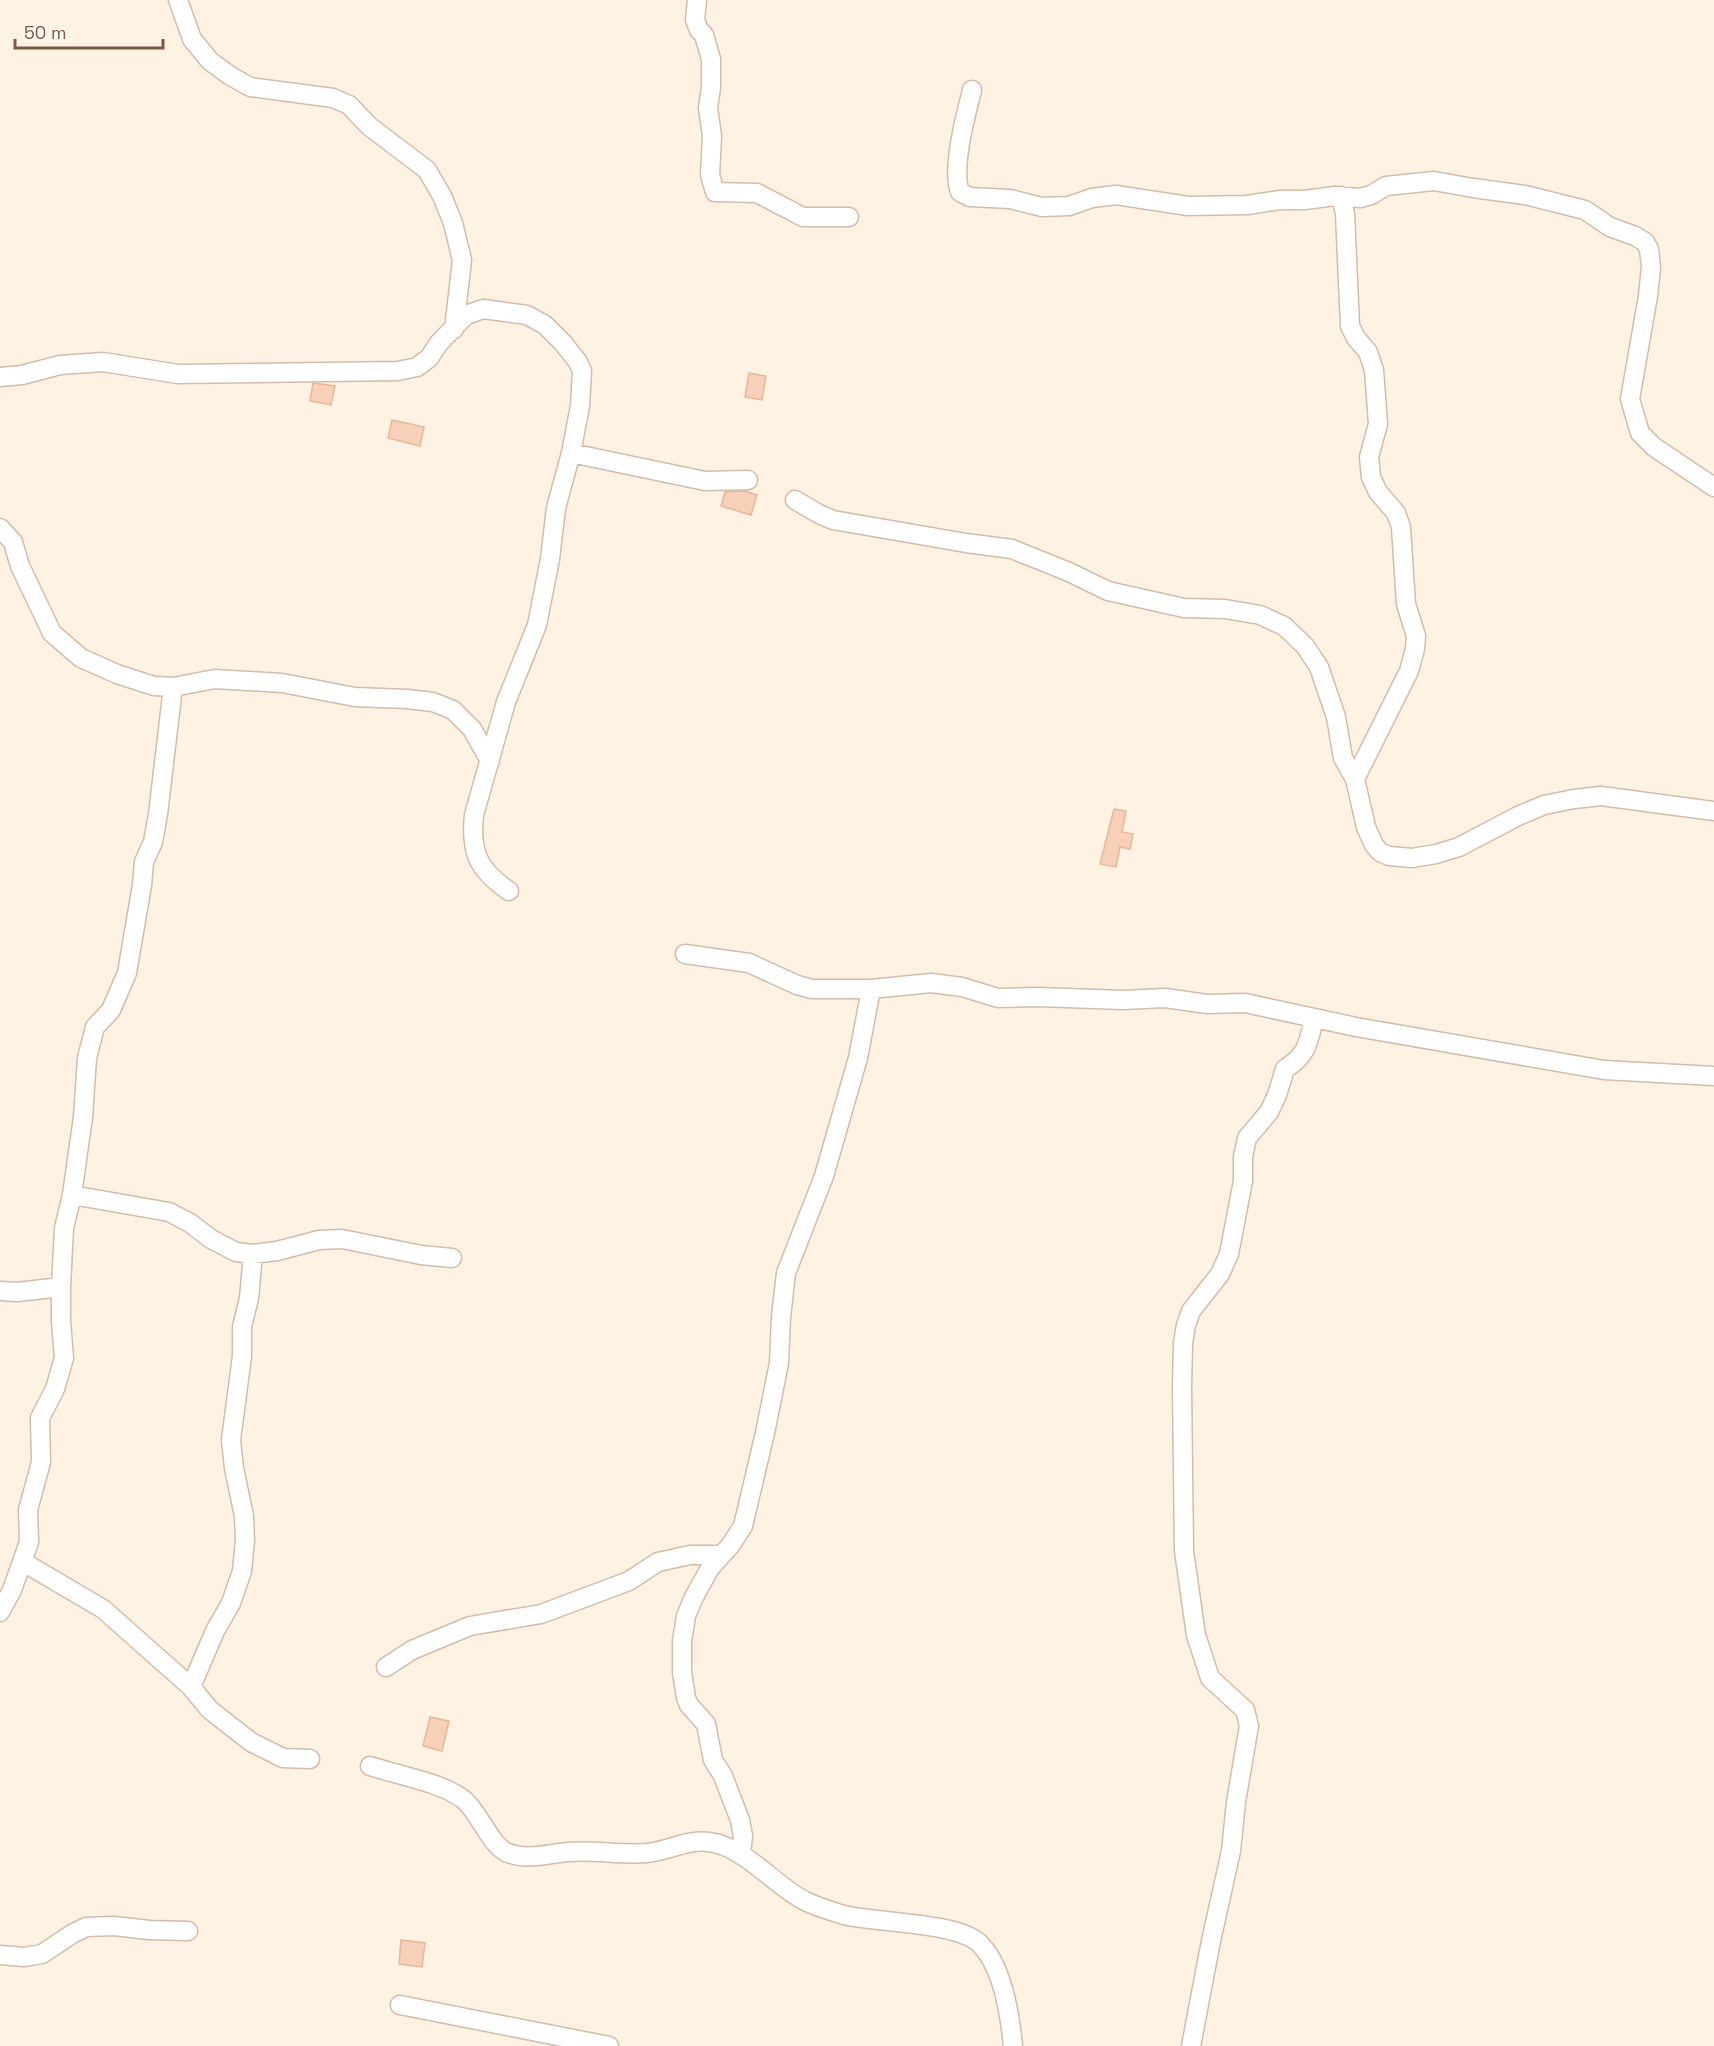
<svg xmlns="http://www.w3.org/2000/svg" width="1714" height="2046" viewBox="0 0 1714 2046" font-family="'Space Grotesk',sans-serif">
	<style>
		.building { fill: #f6d0b9; stroke: #e9b598; stroke-width: 1.5 }
		.lines { fill: none; stroke-linecap: round; stroke-linejoin: round }
		.street-casing { stroke: #d2bcab; stroke-width: 21 }
		.street { stroke: #fff; stroke-width: 18 }
	</style>
	<rect width="100%" height="100%" fill="#fef3e3"/>
	<path class="building" d="M749,373L766,376L762,400L745,397Z
		M313,383L335,386L331,405L310,401Z
		M392,420L424,427L420,446L388,438Z
		M745,491L757,495L751,515L721,506L725,492Z
		M1114,809L1126,811L1122,832L1133,834L1130,849L1120,847L1116,867L1100,864Z
		M430,1717L449,1721L442,1751L423,1746Z
		M401,1940L425,1943L422,1967L399,1964Z"/>
	<g class="lines">
		<defs>
			<path id="street" d="M178,0L192,39L210,61L229,75L250,87L333,98L349,105L369,126L427,170L442,196L453,223L462,260L454,329
				M697,0L695,20L699,30L704,35L711,59V87L708,108L712,136L710,175L715,192L757,193L803,217H849
				M972,90C966,114 951,169 960,192L970,197L1010,199L1042,207L1069,206L1092,198L1116,195L1188,206L1247,205L1280,200H1305L1335,196L1360,198L1371,195L1386,186L1434,181L1473,188L1525,195L1585,210L1610,227L1635,236L1645,242L1649,249L1651,267L1648,296L1630,399L1640,433L1654,447L1714,487
				M1341,196L1345,214L1350,326L1356,338L1368,352L1374,370L1378,424L1369,457L1371,477L1378,492L1396,513L1401,527L1406,604L1416,636L1415,649L1409,671L1355,779
				M0,377L22,375L60,365L103,362L178,374L398,371L417,367L429,358L439,343L466,315L483,309L527,315L545,325L563,343L578,362L582,371L580,406L571,453L556,508L550,559L537,625L506,702L474,815C470,852 478,870 509,891
				M571,453L705,481L748,480
				M795,500L819,514L833,520L966,543L1012,549L1069,572L1108,591L1184,608L1225,609L1260,615L1284,626L1305,646L1319,667L1336,717L1343,758L1355,779L1366,827L1374,845L1380,852L1389,856L1412,858L1436,854L1459,847L1518,816L1544,805L1574,799L1601,796L1714,811
				M0,528L13,542L20,566L52,633L81,658L117,674L154,686L173,687L215,679L282,683L355,697L407,699L433,702L453,710L472,729L490,761
				M685,954L749,963L797,985L812,989H871L931,983L962,987L998,998L1038,997L1123,1000L1165,998L1207,1004L1245,1003L1356,1027L1604,1070L1714,1076
				M72,1195L169,1212L190,1223L211,1239L236,1252L253,1254L277,1251L319,1240L342,1239L421,1255L452,1258
				M0,1291L17,1292L61,1287
				M23,1562L103,1609L191,1687L210,1710L251,1742L283,1758L310,1759
				M0,1612L12,1590L29,1542L28,1510L41,1462L40,1418L55,1389L64,1358L61,1321V1287L64,1228L72,1195L83,1117L87,1058L95,1027L111,1010L127,973L142,885L144,862L153,842L158,814L173,687
				M386,1667L412,1650L470,1626L541,1614L629,1581L658,1562L690,1555H721
				M191,1687L215,1631L231,1603L242,1571L245,1540L244,1516L234,1468L231,1440L242,1356V1327L249,1298L253,1254
				M370,1766C397,1775 444,1783 464,1800C481,1814 491,1849 511,1854C529,1860 551,1853 569,1852C595,1850 621,1855 647,1853C668,1851 688,1839 709,1842C744,1846 775,1886 805,1901C817,1907 831,1911 844,1915C876,1923 959,1922 980,1944C1003,1967 1010,2015 1013,2046
				M741,1855L743,1836L740,1820L723,1776L713,1760L706,1724L689,1705L686,1698L682,1672V1641L686,1616L694,1597L710,1568L730,1546L743,1526L765,1433L779,1363L781,1317L786,1273L824,1176L858,1058L871,989
				M0,1955L24,1957L42,1954L72,1934L86,1927L114,1926L149,1930L188,1931
				M400,2005L609,2046
				M1191,2046L1211,1941L1231,1851L1236,1802L1249,1726L1245,1710L1210,1678L1196,1635L1184,1551L1182,1387L1183,1343L1186,1325L1191,1311L1220,1274L1229,1254L1243,1181V1157L1247,1138L1269,1112L1277,1095L1285,1069C1307,1055 1308,1044 1314,1019"/>
		</defs>
		<use href="#street" class="street-casing"/>
		<use href="#street" class="street"/>
	</g>
	<path d="M15 39v9h148v-9" fill="none" stroke="#785847" stroke-width="3"/>
	<text x="24" y="39" font-size="18" fill="#785847" stroke="#fff7eb" stroke-width="4.5" paint-order="stroke">50 m</text>
</svg>
